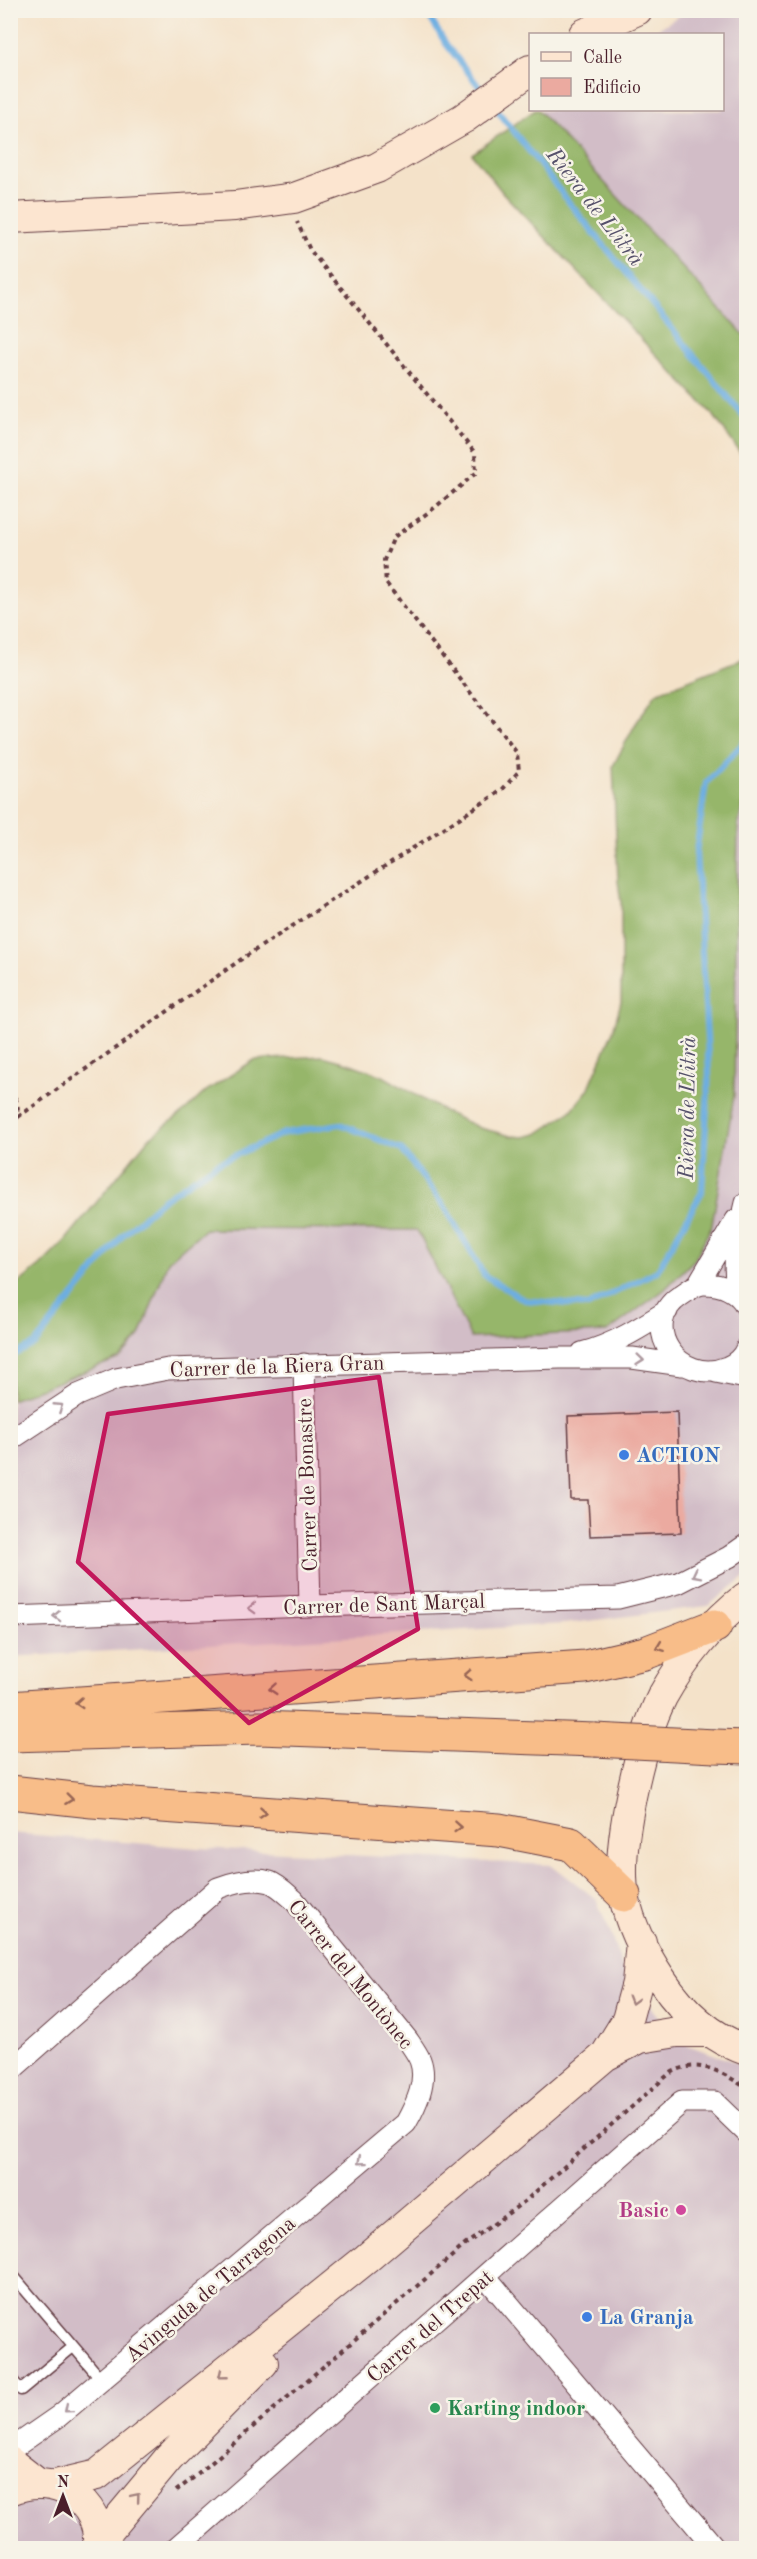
<svg xmlns="http://www.w3.org/2000/svg" width="757" height="2559" viewBox="0 0 757 2559" font-family="'Old Standard TT',serif">
	<style>
		.industrial { fill: #d2bdc7 }
		.forest { fill: #96b66a; stroke: #706a4a; stroke-width: 1.5 }
		.lines { fill: none; stroke-linecap: round; stroke-linejoin: round }
		.stream { stroke: #6daee1; stroke-width: 6 }
		.building { fill: #ebaaa0 }
		.lane-casing { stroke: #643c43; stroke-width: 13 }
		.street-casing { stroke: #643c43; stroke-width: 23 }
		.secondary-casing { stroke: #643c43; stroke-width: 32 }
		.highway-casing { stroke: #643c43; stroke-width: 35 }
		.path { stroke: #643c43; stroke-width: 4; stroke-dasharray: 4.5 4.5; stroke-linecap: butt }
		.lane { stroke: #fff; stroke-width: 10 }
		.street { stroke: #fff; stroke-width: 21 }
		.secondary { stroke: #fce5d0; stroke-width: 30 }
		.highway { stroke: #f8bd89; stroke-width: 33 }
		.highway-bridge-casing { stroke: #643c43; stroke-width: 35; stroke-linecap: butt }
		.highway-bridge { stroke: #f8bd89; stroke-width: 33 }
		.oneway { stroke: #ae9aa0 }
		.oneway2 { stroke: #986655 }
		.oneway3 { stroke: #a3827e }
		.marked { fill: #c2185b; fill-opacity: 0.2; stroke: #c2185b; stroke-width: 4.5; stroke-linejoin: round }
		.shop-dot { fill: #3f7fe0; stroke: #f7f3e8; stroke-width: 2 }
		.hotel-dot { fill: #d1479c; stroke: #f7f3e8; stroke-width: 2 }
		.leisure-dot { fill: #2e9e5b; stroke: #f7f3e8; stroke-width: 2 }
		.labels { text-anchor: middle; stroke-width: 5; stroke-linejoin: round; paint-order: stroke }
		.street-label { font-size: 21px; fill: #4a1f2b; stroke: #f7f3e8 }
		.shop-label { font-size: 21px; font-weight: bold; fill: #366cbe; stroke: #f7f3e8; text-anchor: start }
		.hotel-label { font-size: 21px; font-weight: bold; fill: #b23c85; stroke: #f7f3e8; text-anchor: end }
		.leisure-label { font-size: 21px; font-weight: bold; fill: #27864d; stroke: #f7f3e8; text-anchor: start }
		.water-label { font-size: 22px; font-style: italic; fill: #56516b; stroke: #f7f3e8 }
	</style>
	<rect width="100%" height="100%" fill="#f7f3e8"/>
	<filter id="ink" filterUnits="userSpaceOnUse"><feTurbulence type="fractalNoise" baseFrequency=".0167" numOctaves="2"/><feDisplacementMap in="SourceGraphic" scale="12" xChannelSelector="R" yChannelSelector="G"/><feConvolveMatrix kernelMatrix="1 2 1 2 8 2 1 2 1" color-interpolation-filters="sRGB"/></filter>
	<filter id="wash" filterUnits="userSpaceOnUse"><feTurbulence type="fractalNoise" baseFrequency=".008" numOctaves="4" result="noise"/><feDisplacementMap in="SourceGraphic" scale="24" xChannelSelector="R" yChannelSelector="G"/><feGaussianBlur stdDeviation="1.35" result="paint"/><feColorMatrix in="noise" values="0 0 0 0 0 0 0 0 0 0 0 0 0 0 0 0 0 1.4 0 .05"/><feComposite in="paint" operator="in"/></filter>
	<g filter="url(#wash)">
		<rect width="100%" height="100%" fill="#f4e2c9"/>
		<path class="industrial" d="M685,12L746,13V337L538,110H722V34H650Z
			M746,794V1576L708,1606L564,1624L11,1657V1400L120,1358L140,1336L168,1261L205,1229L417,1230L471,1338L738,825Z
			M10,1833L198,1848L552,1865L596,1899L609,1929L627,1981L650,2005L676,2041L746,2066V2548H11Z"/>
		<path class="forest" d="M535,110H538L746,337V461L714,416L503,193L472,154Z
			M746,657V794L738,825L734,1096L712,1225L695,1259L664,1290L607,1332L471,1338L417,1230L205,1229L168,1261L140,1336L120,1358L11,1400V1289L40,1266L65,1241L148,1139L186,1110L206,1091L254,1060L323,1056L348,1063L383,1076L445,1112L480,1128L511,1136L524,1137L537,1134L571,1111L588,1090L613,1031L621,1002V903L618,881L613,766L635,725L656,693Z"/>
		<g class="lines">
			<path class="stream" d="M425,10L446,44L484,93
				M494,106L571,205L746,419
				M10,1357L35,1344L122,1236L162,1200L216,1164L284,1133L340,1124L401,1149L445,1207L484,1275L524,1300L588,1306L657,1271L702,1192L709,1072L696,852L706,783L746,740"/>
		</g>
		<g id="blocks">
			<path class="building" d="M677,1412L681,1533L590,1536L588,1500H571L568,1416Z"/>
		</g>
	</g>
	<g filter="url(#ink)">
		<use href="#blocks" fill-opacity="0" stroke="#643c43" stroke-width="1.5"/>
		<g class="lines">
			<defs>
				<path id="lane" d="M10,2272L102,2380
					M10,2378L21,2390L73,2347"/>
				<path id="street" d="M698,1284L736,1220
					M738,1296C731,1260 738,1238 746,1203
					M746,1306C737,1290 722,1284 704,1284C695,1284 688,1291 680,1296C637,1325 679,1387 727,1367C735,1364 743,1357 746,1349
					M582,1353C613,1345 640,1328 667,1311
					M304,1364L310,1606
					M716,1372L746,1378
					M10,1440L78,1395L116,1379L168,1369L560,1358H632L682,1365
					M10,1617L310,1606L618,1598L678,1583L729,1557L746,1545
					M10,2071L218,1888C234,1882 253,1877 270,1882C278,1885 287,1894 294,1900L407,2039C411,2045 417,2053 420,2060C428,2081 416,2105 406,2123L59,2416L10,2450
					M486,2277L715,2548
					M176,2548L682,2102H715L746,2132"/>
				<path id="secondary" d="M584,34L637,10
					M10,218L235,206L294,198L377,168L464,118L530,70
					M746,1597C713,1622 682,1661 662,1697C640,1741 615,1848 624,1896C630,1925 645,1955 661,1979C682,2011 710,2037 746,2050
					M605,2056L627,2020L637,1983L641,1942
					M10,2462L37,2483
					M55,2485L97,2475L366,2259L605,2056L640,2038L677,2032H710
					M10,2490C54,2471 102,2499 98,2548
					M99,2542L169,2458L263,2363"/>
				<path id="highway" d="M10,1708L585,1667L645,1653L715,1626
					M10,1735L259,1728L595,1740
					M715,1746L746,1747
					M10,1792L92,1801L499,1830L571,1844L624,1895"/>
			</defs>
			<use href="#lane" class="lane-casing"/>
			<use href="#street" class="street-casing"/>
			<use href="#secondary" class="secondary-casing"/>
			<use href="#highway" class="highway-casing"/>
			<path class="path" d="M10,1090C20,1101 21,1118 10,1129
				M18,1117L243,958L501,791L519,771L517,753L386,583L384,560L394,537L433,509L476,473L475,453L310,250L297,222
				M176,2491L197,2475L466,2244L525,2201L669,2074C697,2057 723,2072 746,2088"/>
			<use href="#lane" class="lane"/>
			<use href="#street" class="street"/>
			<use href="#secondary" class="secondary"/>
			<use href="#highway" class="highway"/>
			<defs>
				<path id="highway-bridge" d="M595,1740L715,1746"/>
			</defs>
			<use href="#highway-bridge" class="highway-bridge-casing"/>
			<use href="#highway-bridge" class="highway-bridge"/>
		</g>
		<defs><path id="oneway-chevron" d="M-2-3.5L2.5 0L-2 3.5" fill="none" stroke-width="1.6" stroke-linecap="round" stroke-linejoin="round" transform="scale(1.5)"/></defs>
		<g class="oneway">
			<use href="#oneway-chevron" transform="translate(640 1360) rotate(6)"/>
			<use href="#oneway-chevron" transform="translate(59 1407) rotate(-33)"/>
			<use href="#oneway-chevron" transform="translate(696 1574) rotate(153)"/>
			<use href="#oneway-chevron" transform="translate(252 1608) rotate(178)"/>
			<use href="#oneway-chevron" transform="translate(57 1616) rotate(178)"/>
			<use href="#oneway-chevron" transform="translate(361 2161) rotate(140)"/>
			<use href="#oneway-chevron" transform="translate(68 2409) rotate(140)"/>
		</g>
		<g class="oneway2">
			<use href="#oneway-chevron" transform="translate(660 1647) rotate(159)"/>
			<use href="#oneway-chevron" transform="translate(468 1675) rotate(176)"/>
			<use href="#oneway-chevron" transform="translate(273 1689) rotate(176)"/>
			<use href="#oneway-chevron" transform="translate(79 1703) rotate(176)"/>
			<use href="#oneway-chevron" transform="translate(69 1799) rotate(7)"/>
			<use href="#oneway-chevron" transform="translate(263 1813) rotate(4)"/>
			<use href="#oneway-chevron" transform="translate(458 1827) rotate(4)"/>
		</g>
		<g class="oneway3">
			<use href="#oneway-chevron" transform="translate(633 2000) rotate(106)"/>
			<use href="#oneway-chevron" transform="translate(222 2375) rotate(141)"/>
			<use href="#oneway-chevron" transform="translate(136 2497) rotate(-50)"/>
		</g>
	</g>
	<path class="marked" d="M379,1377L418,1629L249,1723L78,1562L108,1414Z"/>
	<g class="shop-dot">
		<circle cx="624" cy="1455" r="6"/>
		<circle cx="587" cy="2317" r="6"/>
	</g>
	<circle class="hotel-dot" cx="681" cy="2210" r="6"/>
	<circle class="leisure-dot" cx="435" cy="2408" r="6"/>
	<g class="labels">
		<g class="street-label">
			<text transform="translate(277 1366) rotate(-2)" y="7">Carrer de la Riera Gran</text>
			<text transform="translate(307 1485) rotate(-92)" y="7">Carrer de Bonastre</text>
			<text transform="translate(384 1604) rotate(-2)" y="7">Carrer de Sant Marçal</text>
			<text transform="translate(351 1974) rotate(51)" y="7">Carrer del Montònec</text>
			<text transform="translate(210 2289) rotate(-40)" y="7">Avinguda de Tarragona</text>
			<text transform="translate(430 2326) rotate(-41)" y="7">Carrer del Trepat</text>
		</g>
		<g class="shop-label">
			<text x="636" y="1462">ACTION</text>
			<text x="599" y="2324">La Granja</text>
		</g>
		<g class="hotel-label">
			<text x="669" y="2217">Basic</text>
		</g>
		<g class="leisure-label">
			<text x="447" y="2415">Karting indoor</text>
		</g>
		<g class="water-label">
			<text transform="translate(596 206) rotate(52)" y="8">Riera de Llitrà</text>
			<text transform="translate(686 1108) rotate(-89)" y="8">Riera de Llitrà</text>
		</g>
	</g>
	<rect width="757" height="2559" fill="none" stroke="#f7f3e8" stroke-width="36"/>
	<rect x="529" y="33" width="195" height="78" fill="#f7f3e8" stroke="#b29e9c" stroke-width="1.5"/>
	<rect x="541" y="52" width="30" height="9" fill="#fce5d0" stroke="#b29e9c" stroke-width="1.5"/>
	<text x="583" y="63" font-size="18" fill="#4a1f2b">Calle</text>
	<rect x="541" y="78" width="30" height="18" fill="#ebaaa0" stroke="#b29e9c" stroke-width="1.5"/>
	<text x="583" y="93" font-size="18" fill="#4a1f2b">Edificio</text>
	<g transform="translate(63 2496)" stroke="#f7f3e8" stroke-width="4.5" paint-order="stroke">
	<path d="M0-4.5L10 22L0 15L-10 22Z" fill="#4a1f2b"/>
	<text y="-9" font-size="16" font-weight="bold" text-anchor="middle" fill="#4a1f2b">N</text>
	</g>
</svg>
